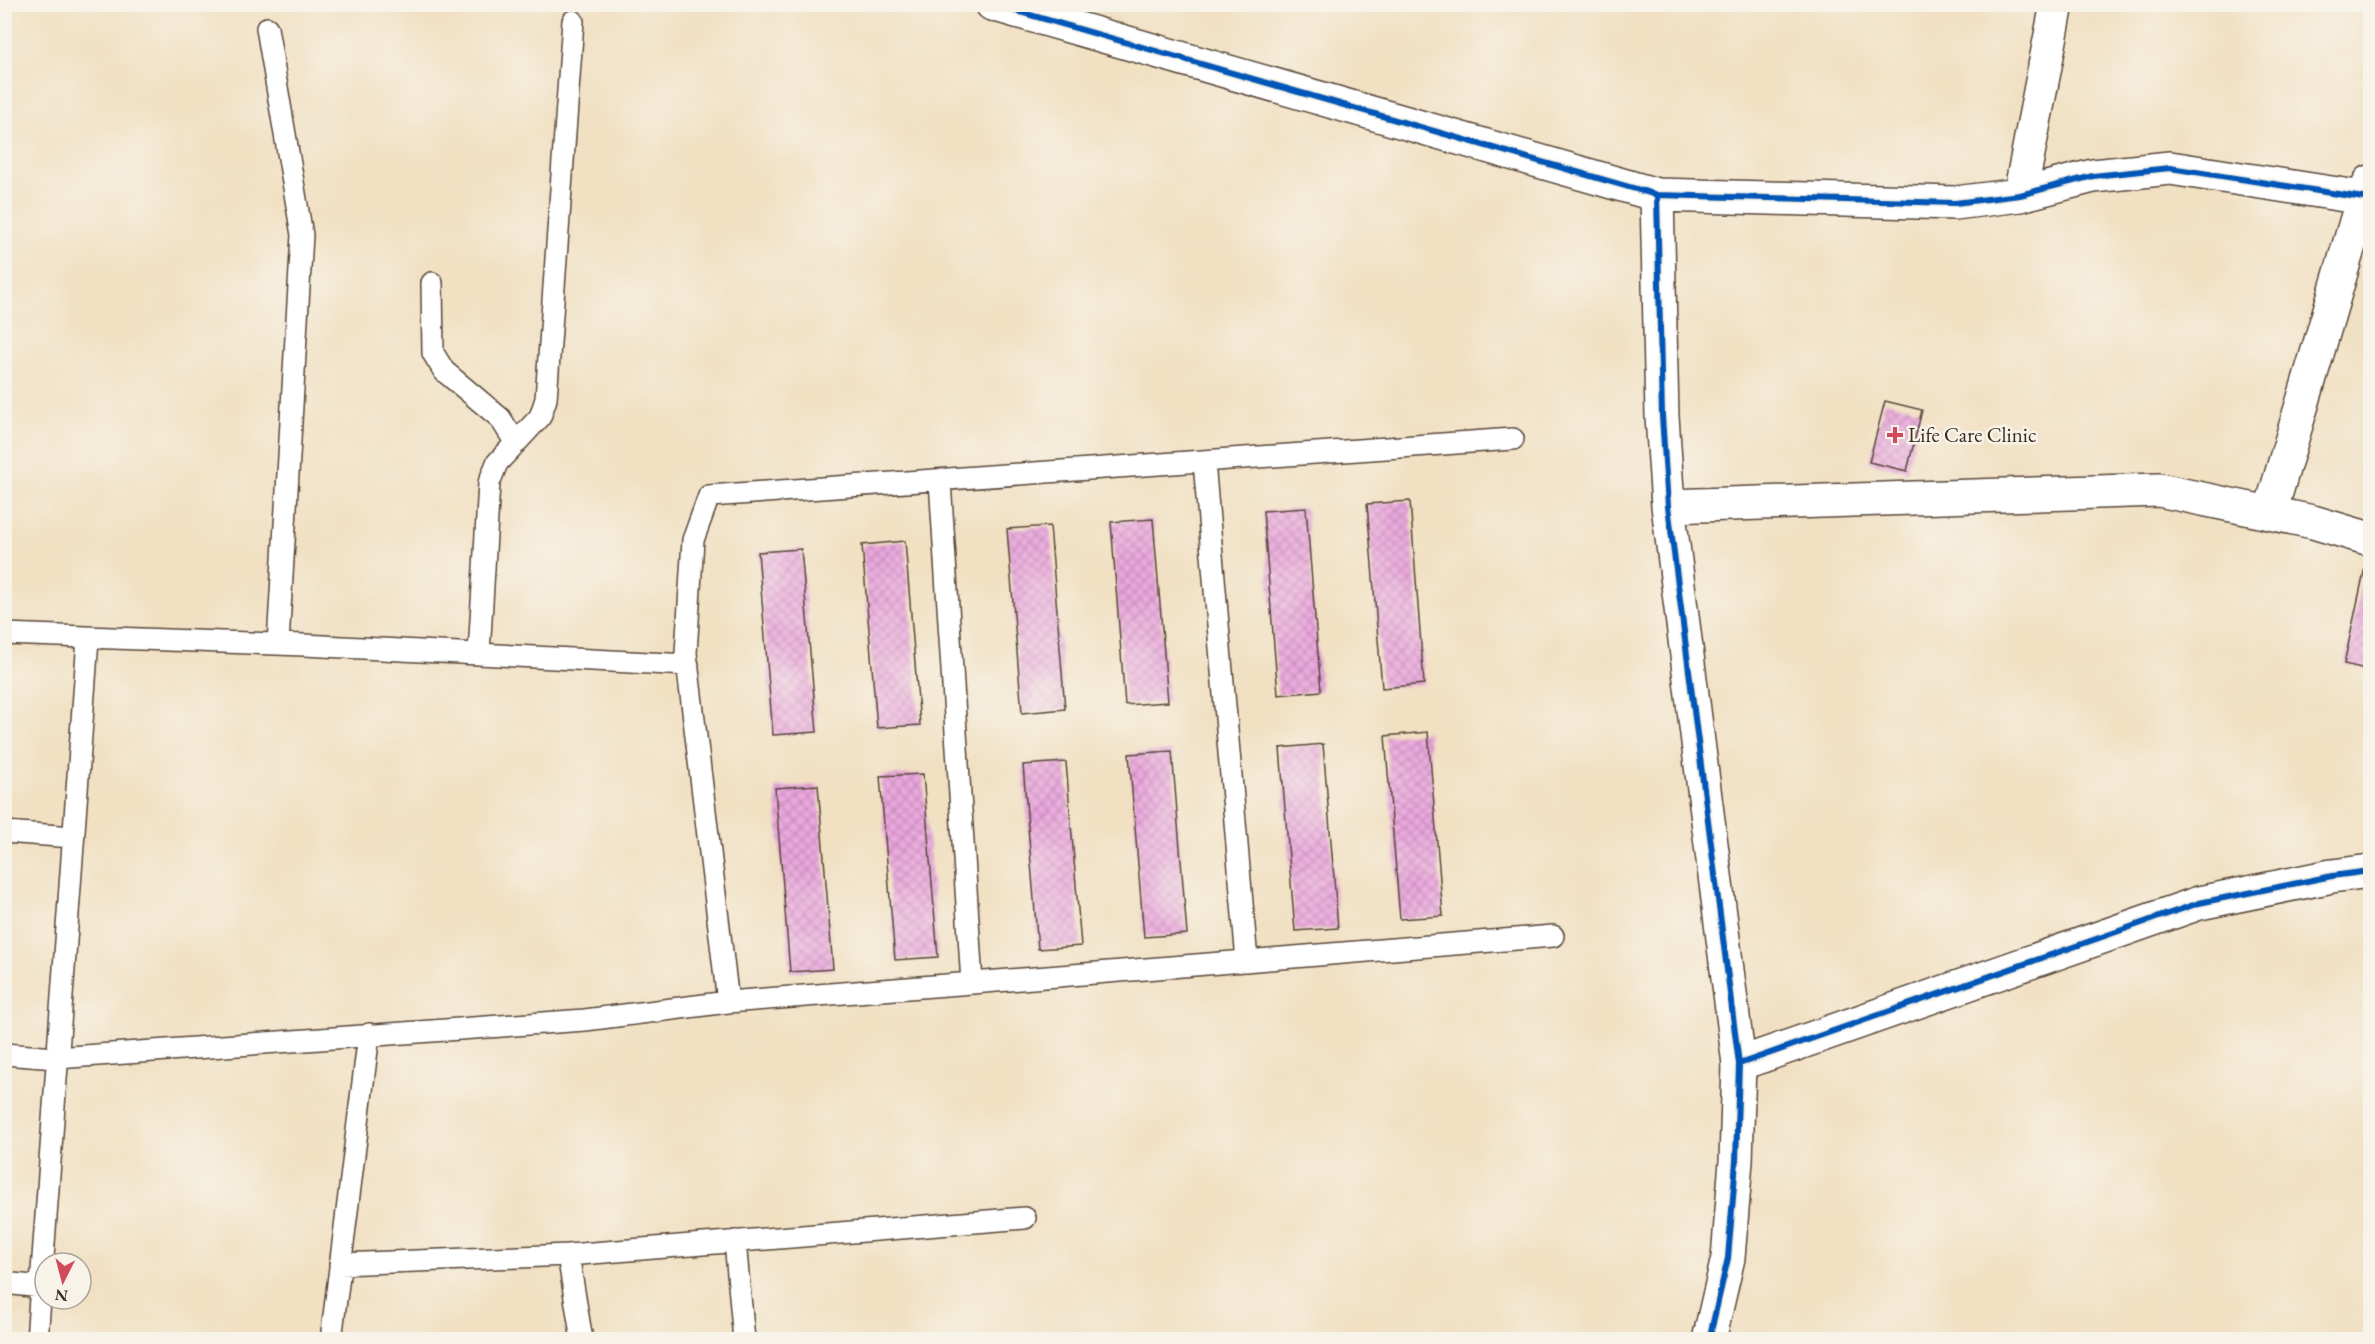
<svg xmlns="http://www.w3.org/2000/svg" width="2375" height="1344" viewBox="0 0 2375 1344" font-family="'EB Garamond',serif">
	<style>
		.building { fill: url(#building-cross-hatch) }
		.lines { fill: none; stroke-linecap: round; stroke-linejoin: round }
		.service-casing { stroke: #564537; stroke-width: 24 }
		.minor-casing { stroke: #564537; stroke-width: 36 }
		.tertiary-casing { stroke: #564537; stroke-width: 36 }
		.service { stroke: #fff; stroke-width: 21 }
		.minor { stroke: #fff; stroke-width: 33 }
		.tertiary { stroke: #fff; stroke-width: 33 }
		.cycleway-casing { stroke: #f7f3e8; stroke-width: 10 }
		.cycleway { stroke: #0057b8; stroke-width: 6 }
		.poi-dot { fill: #d1495b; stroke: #f7f3e8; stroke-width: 2 }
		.labels { text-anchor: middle; stroke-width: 5; stroke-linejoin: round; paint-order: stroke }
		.poi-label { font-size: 21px; fill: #3b2a1e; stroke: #f7f3e8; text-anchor: start }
	</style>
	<defs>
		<pattern id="building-cross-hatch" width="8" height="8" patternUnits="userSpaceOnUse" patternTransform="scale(1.5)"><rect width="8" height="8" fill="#eca8df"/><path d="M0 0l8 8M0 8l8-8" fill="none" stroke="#c089b4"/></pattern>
	</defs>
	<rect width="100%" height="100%" fill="#f7f3e8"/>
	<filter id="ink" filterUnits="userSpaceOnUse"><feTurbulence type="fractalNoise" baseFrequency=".0167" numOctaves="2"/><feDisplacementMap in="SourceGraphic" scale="12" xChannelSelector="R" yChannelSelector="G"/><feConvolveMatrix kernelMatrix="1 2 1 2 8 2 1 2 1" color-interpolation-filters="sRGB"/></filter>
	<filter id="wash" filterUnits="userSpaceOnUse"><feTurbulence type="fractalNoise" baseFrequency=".008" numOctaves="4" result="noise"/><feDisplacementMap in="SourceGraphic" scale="24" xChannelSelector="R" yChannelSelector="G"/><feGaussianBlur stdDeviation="1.35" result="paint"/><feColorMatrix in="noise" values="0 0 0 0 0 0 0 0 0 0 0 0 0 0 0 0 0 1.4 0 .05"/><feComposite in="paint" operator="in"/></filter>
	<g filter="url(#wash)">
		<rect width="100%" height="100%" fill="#f1e0c2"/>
		<g id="blocks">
			<path class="building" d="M1885,401L1922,410L1907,471L1869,462Z
				M1410,501L1424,684L1382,688L1367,504Z
				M1306,508L1321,691L1278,695L1263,511Z
				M1153,519L1168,702L1125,705L1111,522Z
				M1050,526L1065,709L1022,713L1007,529Z
				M905,541L920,725L877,728L862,545Z
				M801,549L817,732L773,735L758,552Z
				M2367,558L2370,559V670L2344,664Z
				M1428,732L1443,916L1400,919L1385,736Z
				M1323,744L1338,928L1295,931L1280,748Z
				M1172,751L1187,934L1144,937L1129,754Z
				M1066,762L1081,946L1038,949L1023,765Z
				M923,774L938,957L895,960L880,776Z
				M818,785L833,969L790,972L775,788Z"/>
		</g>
	</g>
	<g filter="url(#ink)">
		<use href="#blocks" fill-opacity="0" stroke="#564537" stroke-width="1.5"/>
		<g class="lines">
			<defs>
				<path id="service" d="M267,28L302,235L278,644
					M432,283L433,353L444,371L500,418L516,443
					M1204,462L1247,961
					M4,634L304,645L688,665
					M479,654L489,483L497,463L540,417L546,399L573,21
					M4,832L73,837
					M972,983L1553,936
					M728,1002L686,653L693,540L709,496L1513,439
					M4,1054L56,1058L585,1020L728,1002L972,983L940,481
					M735,1241L744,1340
					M568,1255L1025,1218
					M340,1264L568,1255L582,1340
					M4,1283L41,1287
					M37,1340L88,639
					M331,1340L369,1034"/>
				<path id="minor" d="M992,4L1657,195L1662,416L1668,506L1739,1064
					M1657,195L1955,203L2020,195L2093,176L2170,168L2370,199
					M2020,195L2057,4
					M1668,506L2159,490L2313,522L2370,539
					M2270,513L2363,198L2370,182"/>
				<path id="tertiary" d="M1709,1340L1728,1258L1736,1161L1739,1064L2199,903L2332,876L2370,871"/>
			</defs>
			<use href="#service" class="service-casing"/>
			<use href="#minor" class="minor-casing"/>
			<use href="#tertiary" class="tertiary-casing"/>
			<use href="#service" class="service"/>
			<use href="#minor" class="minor"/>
			<use href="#tertiary" class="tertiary"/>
			<defs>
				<path id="cycleway" d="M992,4L1657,195L1662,416L1668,506L1739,1064
					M1657,195L1955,203L2020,195L2093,176L2170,168L2370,199
					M1709,1340L1728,1258L1736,1161L1739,1064L2199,903L2332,876L2370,871"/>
			</defs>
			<use href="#cycleway" class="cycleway-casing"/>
			<use href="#cycleway" class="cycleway"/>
		</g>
	</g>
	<path class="poi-dot" d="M1892 426h6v6h6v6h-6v6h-6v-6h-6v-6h6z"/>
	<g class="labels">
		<g class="poi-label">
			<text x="1908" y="442">Life Care Clinic</text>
		</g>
	</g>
	<rect width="2375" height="1344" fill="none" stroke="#f7f3e8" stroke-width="24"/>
	<g transform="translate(63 1281) rotate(186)"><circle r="28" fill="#f7f3e8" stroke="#aca397" stroke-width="1.5"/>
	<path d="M0-4.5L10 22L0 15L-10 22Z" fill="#d1495b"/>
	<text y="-9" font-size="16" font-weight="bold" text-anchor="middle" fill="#3b2a1e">N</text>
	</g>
</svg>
